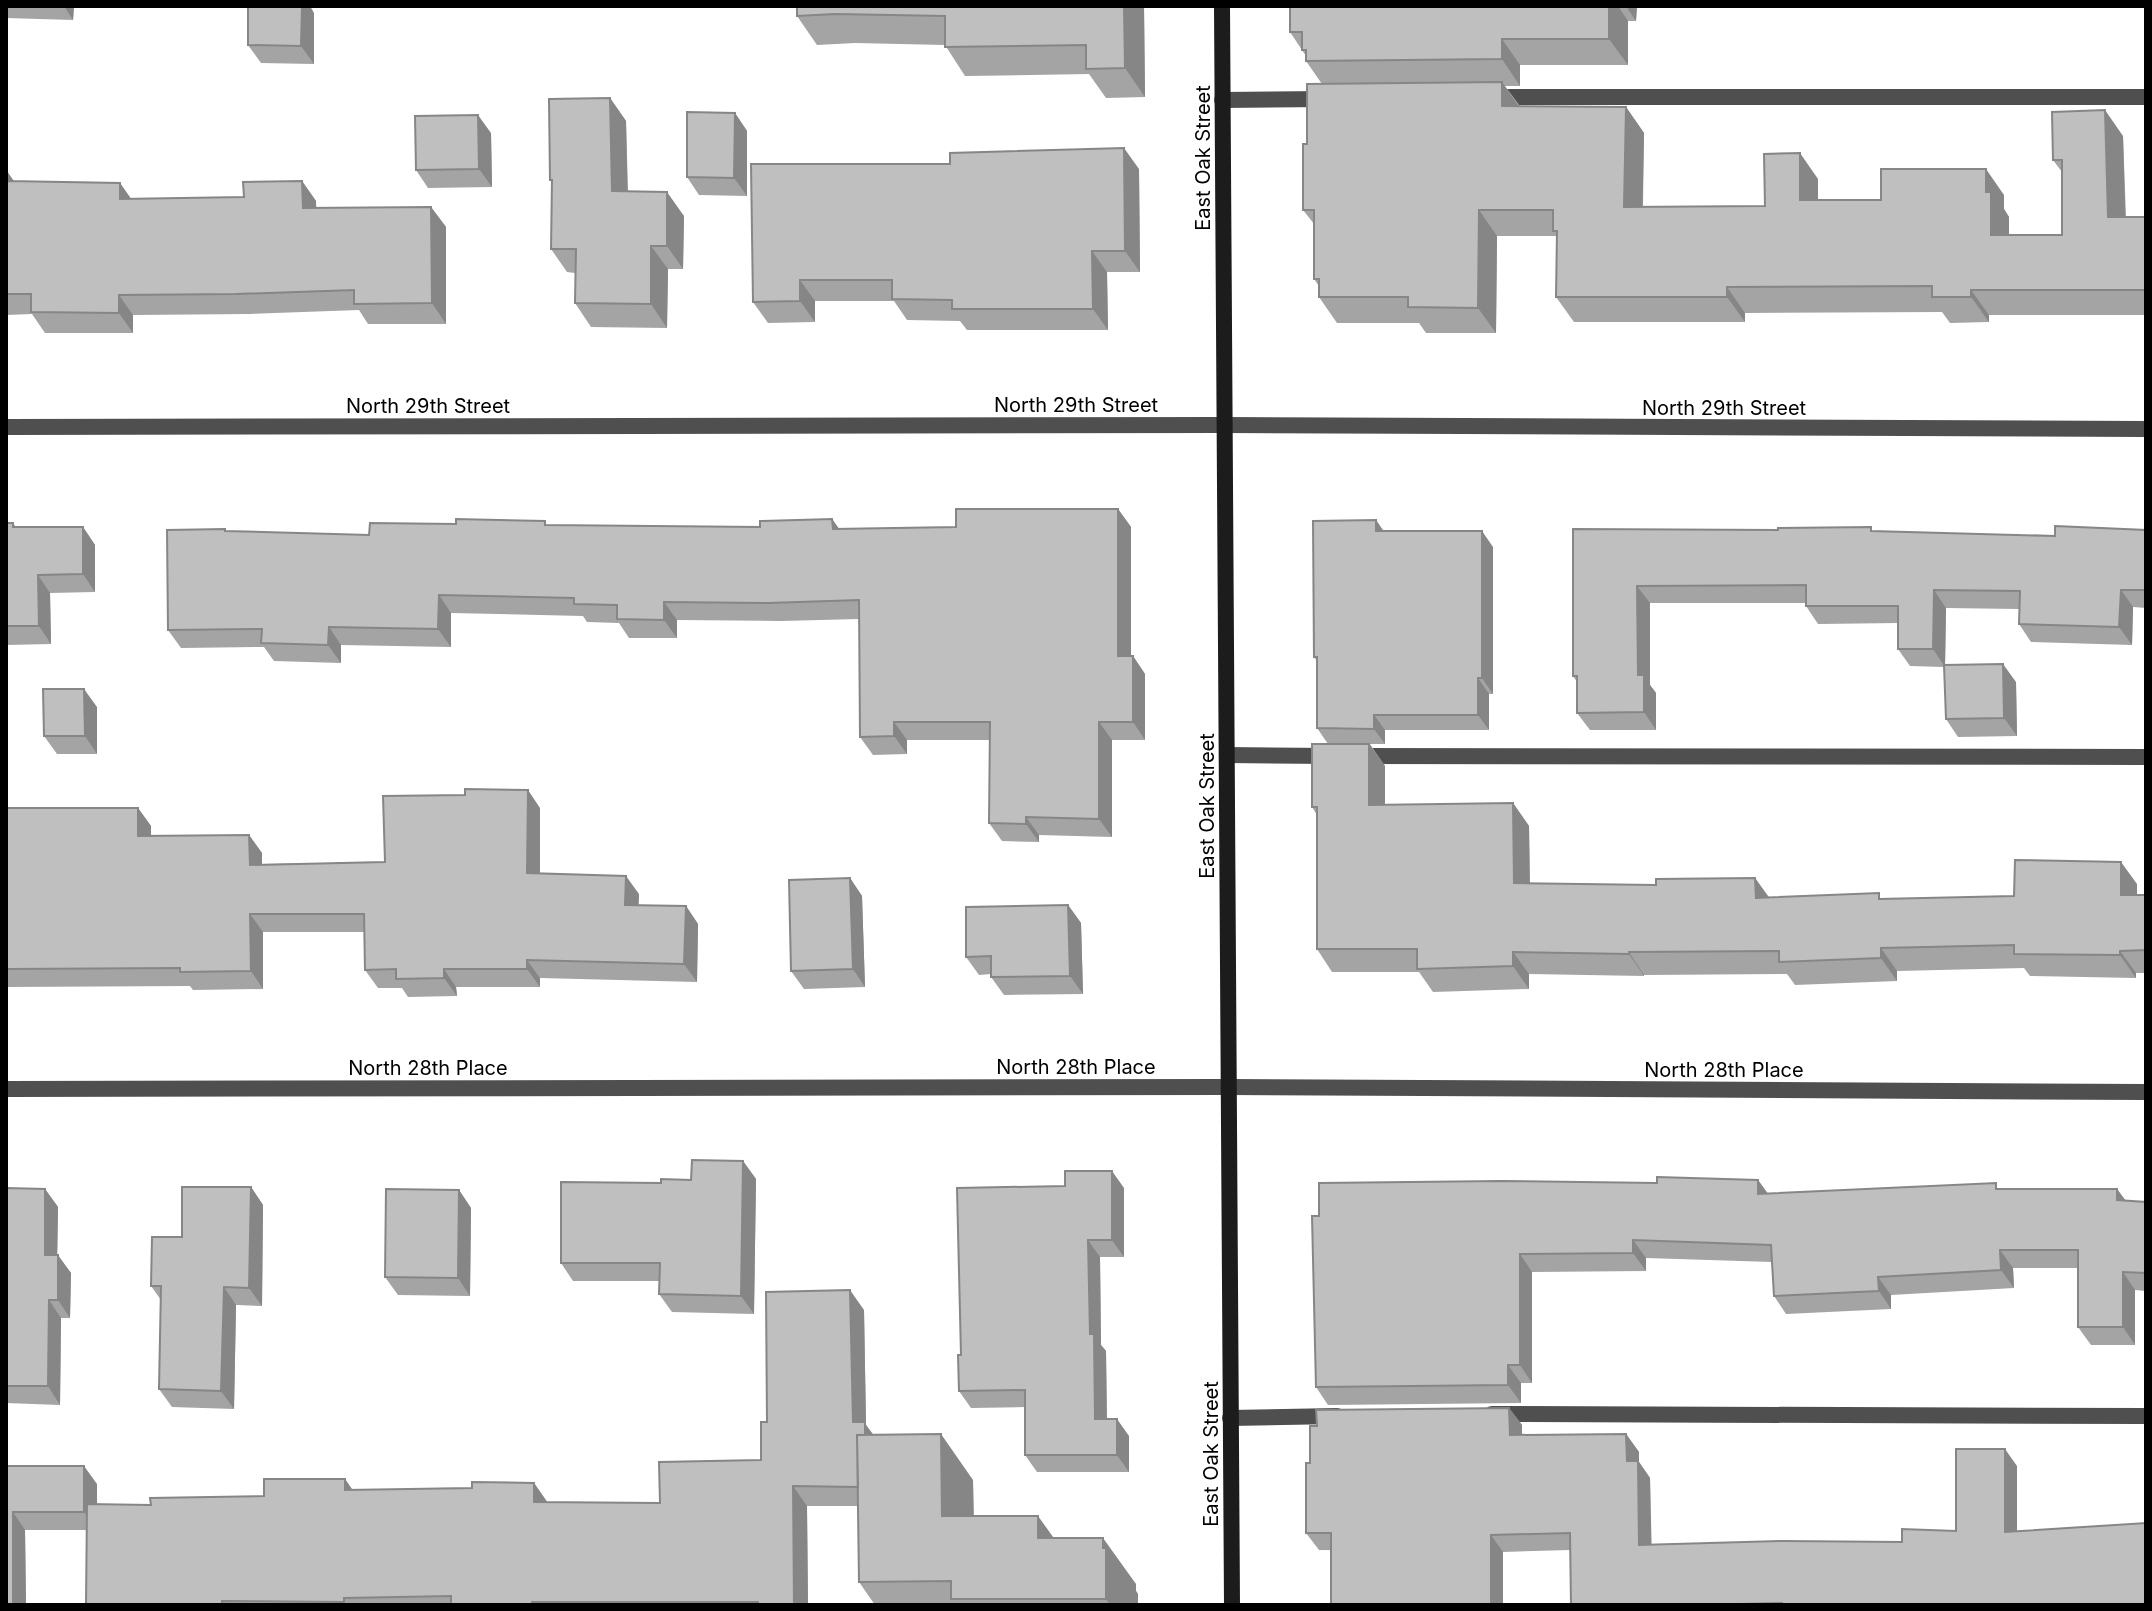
<svg xmlns="http://www.w3.org/2000/svg" width="2152" height="1611" viewBox="0 0 2152 1611" font-family="Inter,sans-serif">
	<style>
		.lines { fill: none; stroke-linecap: round; stroke-linejoin: round }
		.lane { stroke: #4f4f4f; stroke-width: 16 }
		.street { stroke: #4f4f4f; stroke-width: 16 }
		.secondary { stroke: #1c1c1c; stroke-width: 16 }
		.wall { fill: #a4a4a4 }
		.shaded-wall { fill: #868686 }
		.building { fill: #bfbfbf; stroke: #868686; stroke-width: 2 }
		.labels { text-anchor: middle; stroke-width: 6; stroke-linejoin: round; paint-order: stroke }
		.street-label { font-size: 20px; fill: #000; stroke: #fff }
	</style>
	<rect width="100%" height="100%" fill="#fff"/>
	<g class="lines">
		<path class="lane" d="M1492,97H2146
			M1222,100L1328,99
			M1227,755L1332,756
			M1356,756L2146,757
			M1492,1414L2146,1416
			M1230,1418L1337,1416"/>
		<path class="street" d="M6,427L1225,425L2146,429
			M6,1089L1228,1087L2146,1092"/>
		<path class="secondary" d="M1222,6L1232,1605"/>
	</g>
	<path class="wall" d="M6,6H74L73,20L6,18Z
		M783,6H1144L1145,97L1106,98L1089,74L965,76L945,45L855,43L817,45L797,16V8H784Z
		M1290,6H1637L1636,21H1628V65H1520V86H1505L1520,106L1626,107L1644,133L1643,207L1765,206L1818,179V200H1881L2004,195V209L2009,217V235H2062V172L2053,160L2123,136L2126,217H2146V315H1989V322L1950,323L1942,312L1745,313V322H1574L1556,297L1557,236H1497L1496,333H1426L1419,323H1337L1319,297V286L1314,279V224L1303,210L1307,144L1322,84L1306,61V56L1290,32Z
		M314,13V64L261,63L248,45Z
		M610,98L626,121L628,191L684,216L683,269H668L667,328L591,327L575,303V273L567,272L551,249L552,183L550,180Z
		M735,113L747,131V196L699,195L687,177Z
		M491,133L492,187L428,188L416,170Z
		M751,164L1139,169L1140,272H1107L1108,330H967L960,321L907,320L894,301H815V322L768,323L753,302Z
		M6,171L14,181L120,183L131,199L244,197L302,181L316,201V208L431,207L446,227V324H368L359,310L250,314L133,315V333H45L32,314L6,315Z
		M1118,509L1131,527V656H1133L1145,674V740H1112V837L1039,835V842L1002,841L989,823L990,740H907V754L873,755L860,737L859,619L781,621L677,620V638H629L619,623L587,622L583,616L451,613V647L341,645V663L274,661L264,647L181,648L168,630L227,531L369,535L548,525L760,527L832,519L839,529L956,527Z
		M1376,520L1383,531L1493,547V694H1489V730H1385V744H1370L1385,766V805L1513,803L1529,826L1530,883L1656,885L1755,878L1769,897L1884,899L2014,896L2137,884V895H2146V973H2136V978L2030,976L2024,968L1897,971V981L1795,985L1787,974L1644,975V976L1529,974V989L1433,992L1419,972H1332L1317,949V815L1312,807L1328,744L1317,728V661L1314,657Z
		M6,523H13L16,527H83L95,545V592L50,593L51,644L6,645Z
		M1573,529L1874,531L2055,536L2146,530V608L2133,607L2132,645L2031,642L2019,624V609L1946,608L1945,665L2016,682L2017,736L1958,737L1946,719L1944,667L1910,666L1898,649V623L1818,624L1806,606V603H1650V685L1656,693V730H1590L1577,713V682L1573,676Z
		M97,707V754H57L44,736Z
		M6,808H138L151,826V836L249,835L262,853V864L385,862L540,808V874L639,894L638,905L686,906L698,924L697,982L540,978V987H456L457,996L408,997L402,988H378L365,970V932H263V989L193,990L190,986L6,987Z
		M850,878L862,896L865,987L804,989L791,971Z
		M1068,905L1081,923L1083,994L1004,995L991,977V974L979,975L966,957Z
		M743,1161L756,1179L754,1314L672,1312L659,1294V1281H573L561,1263L661,1183L691,1180Z
		M1758,1180L1768,1194L2000,1189H2117L2126,1201L2146,1202V1291L2135,1290V1345H2091L2078,1327V1268H2013L2014,1288L1891,1295V1309L1786,1314L1774,1296L1772,1262L1646,1258V1271L1532,1272V1383H1521V1403L1328,1405L1316,1387L1319,1216L1657,1183Z
		M1065,1186L1124,1188V1257H1100L1101,1345L1106,1351L1107,1419L1129,1436V1472H1037L1025,1455V1407L971,1408L959,1391L961,1355Z
		M251,1187L263,1205L262,1306L236,1305L234,1409L172,1407L159,1389L161,1300L151,1286L182,1237Z
		M6,1188L45,1189L58,1207L57,1255L71,1273L70,1318H61L60,1405L6,1403Z
		M459,1190L471,1208L470,1296L398,1295L385,1277Z
		M864,1310L866,1425L873,1434L973,1480L974,1516L1054,1538L1136,1584V1591L1138,1594V1605H875L859,1582L858,1506H807L808,1605H86L87,1530H25L26,1605H6V1466L97,1484V1504L151,1505L264,1496L345,1479L352,1490L472,1488L534,1483L547,1502L660,1503L761,1460L767,1422Z
		M1509,1408L1522,1425V1435L1626,1434L1639,1452V1462L1650,1478L1651,1545L1902,1542L1956,1531L2017,1466V1531L2146,1605H1571L1570,1550L1503,1552L1319,1550L1306,1533L1310,1463Z"/>
	<path class="shaded-wall" d="M64,6H74L73,20Z
		M302,6H310L314,13V64L301,46Z
		M1124,6H1144L1145,97L1125,68Z
		M1609,6H1618L1628,21V65L1609,39Z
		M1626,6H1637L1636,21Z
		M1502,39L1520,65V86L1502,59Z
		M1502,82L1520,108L1502,106Z
		M610,98L626,121L628,214L612,191Z
		M1626,107L1644,133L1642,233L1624,207Z
		M2105,110L2123,136L2126,242L2108,217Z
		M735,113L747,131V196L734,178Z
		M478,115L491,133L492,187L479,169Z
		M1124,148L1139,169L1140,272L1125,251Z
		M1800,153L1818,179V225L1800,200Z
		M1986,169L2004,195V209L2009,217V261L1991,235L1986,192Z
		M7,171L21,192L7,181Z
		M302,181L316,201L317,228L303,208Z
		M120,183L134,203L120,199Z
		M667,192L684,216L683,269L667,246Z
		M431,207L446,227V324L432,303Z
		M1479,210L1497,236L1496,333L1478,308Z
		M651,246L668,269L667,328L651,304Z
		M1092,251L1107,272L1108,330L1093,309Z
		M800,280L815,301V322L800,301Z
		M1727,287L1745,313V322L1727,297Z
		M1971,290L1989,315V322L1971,297Z
		M119,295L133,315V333L119,313Z
		M1118,509L1131,527V674L1118,656Z
		M832,519L845,537L833,529Z
		M1376,520L1387,536L1376,531Z
		M83,527L95,545V592L83,574Z
		M1482,531L1493,547V694L1482,678Z
		M38,575L50,593L51,644L39,626Z
		M1637,586L1650,603V685L1656,693V730L1644,712L1638,675Z
		M1934,590L1946,608L1945,667L1933,649Z
		M2121,590L2133,607L2132,645L2119,627Z
		M439,595L451,613V647L438,629Z
		M664,602L677,620V638L664,620Z
		M329,627L341,645V663L328,645Z
		M1133,656L1145,674V740L1133,722Z
		M2003,664L2016,682L2017,736L2004,718Z
		M1478,678L1489,694V730L1478,715Z
		M84,689L97,707V754L85,736Z
		M1374,715L1385,730V744L1374,729Z
		M894,722L907,740V754L894,736Z
		M1099,722L1112,740V837L1099,819Z
		M1369,744L1385,766V827L1369,805Z
		M528,790L540,808V891L527,873Z
		M1513,803L1529,826L1530,905L1514,883Z
		M138,808L151,826V854L138,836Z
		M1026,817L1039,835V842L1026,824Z
		M249,835L262,853V883L250,865Z
		M2121,862L2137,884V918L2121,895Z
		M626,876L639,894L638,923L625,905Z
		M850,878L862,896L865,987L853,969Z
		M1755,878L1771,901L1756,898Z
		M1068,905L1081,923L1083,994L1070,976Z
		M686,906L698,924L697,982L684,964Z
		M250,914L263,932V989L251,971Z
		M1881,948L1897,971V981L1881,958Z
		M2120,951L2136,973V978L2120,955Z
		M1513,952L1529,974V989L1513,966Z
		M1629,952L1644,975V976L1629,954Z
		M527,960L540,978V987L527,969Z
		M444,969L456,987L457,996L444,978Z
		M743,1161L756,1179L754,1314L741,1296Z
		M1112,1171L1124,1188V1257L1112,1240Z
		M1758,1180L1771,1198L1758,1194Z
		M251,1187L263,1205L262,1306L249,1288Z
		M45,1189L58,1207L57,1273L45,1255Z
		M2117,1189L2130,1207L2117,1200Z
		M459,1190L471,1208L470,1296L458,1278Z
		M1088,1240L1100,1257L1101,1345L1106,1351L1107,1436L1095,1419L1090,1334Z
		M1633,1240L1646,1258V1271L1633,1253Z
		M2000,1250L2013,1268L2014,1288L2001,1270Z
		M1520,1254L1532,1272V1383L1520,1365Z
		M58,1255L71,1273L70,1318L58,1300Z
		M2123,1272L2135,1290V1345L2123,1327Z
		M1878,1277L1891,1295V1309L1879,1291Z
		M224,1287L236,1305L234,1409L221,1391Z
		M850,1290L864,1310L866,1425L878,1442L865,1487L853,1422Z
		M49,1300L61,1318L60,1405L48,1386Z
		M1508,1365L1521,1383V1403L1508,1385Z
		M1509,1408L1522,1425V1453L1510,1435Z
		M1117,1419L1129,1436V1472L1117,1455Z
		M941,1434L973,1480L974,1562L942,1516Z
		M1626,1434L1639,1452V1462L1650,1478L1652,1563L1639,1545L1627,1461Z
		M2005,1449L2017,1466V1550L2005,1532Z
		M84,1466L97,1484V1530L84,1512Z
		M345,1479L359,1499L345,1490Z
		M534,1483L548,1503L534,1502Z
		M793,1486L807,1506L808,1605H794Z
		M13,1512L25,1530L26,1605H13Z
		M1038,1516L1071,1562L1038,1538Z
		M1491,1535L1503,1552V1605H1491Z
		M1103,1538L1136,1584V1591L1138,1594V1605H1110L1106,1599Z"/>
	<path class="building" d="M248,6H302L301,46L248,45Z
		M797,6H1124L1125,68L1086,69V45L945,47V16L835,14L797,16Z
		M1290,6H1609V39H1502V59L1306,61V50H1302V32H1290Z
		M1502,82V106L1626,107L1624,207L1765,206L1764,154L1800,153V200H1881V169H1986V192H1991V235H2062V160H2053L2052,112L2105,110L2108,217H2146V290H1971V297H1932V286L1727,287V297H1556L1557,231H1553V210H1479L1478,308L1408,307V297H1319V279H1314V210H1303V144H1307V84Z
		M610,98L612,191L667,192V246H651V304L575,303L576,249H551L552,180H550L549,99Z
		M687,112L735,113L734,178L687,177Z
		M478,115L479,169L416,170L415,116Z
		M1124,148L1125,251H1092L1093,309H952V300L892,299V280H800V301L753,302L751,164H950V153Z
		M6,171L7,181L120,183V199L244,197L243,182L302,181L303,208L431,207L432,303L354,304V290L236,294L119,295V313L31,312V294H6Z
		M956,509H1118V656H1133V722H1099V819L1026,817V824L989,823L990,722H894V736L860,737L859,600L768,603L664,602V620L617,619V605L574,604V598L439,595L438,629L329,627L328,645L261,643L262,629L168,630L167,530L225,529V531L369,535L370,523L456,524V519L545,521V525L760,527V521L832,519L833,529L956,527Z
		M1376,520V531H1482V678H1478V715H1374V729L1317,728V657H1314L1313,521Z
		M6,523H13V527H83V574L38,575L39,626H6Z
		M2055,526L2146,530V590H2121L2119,627L2019,624L2020,591L1934,590L1933,649H1898V606H1806V585L1637,586L1638,675H1644V712L1577,713V676H1573V529L1778,530V528L1871,527V531L2055,536Z
		M2003,664L2004,718L1946,719L1944,665Z
		M43,689H84L85,736H44Z
		M1312,744H1369V805L1513,803L1514,883L1656,885V879L1755,878L1756,898L1879,893V899L2014,896L2015,860L2121,862V895H2146V950L2120,951V955L2014,954V945L1881,948V958L1779,962V951L1629,952V954L1513,952V966L1417,969V949H1317V807H1312Z
		M465,789L528,790L527,873L626,876L625,905L686,906L684,964L527,960V969H444V978L396,979V969L365,970L364,914H250L251,971L180,972V968L6,969V808H138V836L249,835L250,865L385,862L383,796L465,795Z
		M850,878L853,969L791,971L789,880Z
		M1068,905L1070,976L991,977V956L966,957V907Z
		M692,1160L743,1161L741,1296L659,1294L660,1263H561V1182L661,1183V1179L691,1180Z
		M1065,1171H1112V1240H1088L1090,1334H1094L1095,1419H1117V1455H1025V1390L959,1391L958,1355H961L957,1188L1065,1186Z
		M1657,1177L1758,1180V1194L1996,1183V1189H2117V1200L2146,1202V1273L2123,1272V1327H2078V1250H2000L2001,1270L1878,1277L1879,1291L1774,1296L1771,1245L1633,1240V1253L1520,1254V1365H1508V1385L1316,1387L1312,1216H1319V1183L1501,1181L1657,1183Z
		M182,1187H251L249,1288L224,1287L221,1391L159,1389L161,1286H151L152,1237H182Z
		M6,1188L45,1189V1255H58V1300H49L48,1386H6Z
		M386,1189L459,1190L458,1278L385,1277Z
		M850,1290L853,1422H865V1435H857L858,1487L793,1486L794,1605H758V1602H532V1605H451V1596L344,1598V1602L222,1601V1605H86L87,1504L151,1505L150,1498L264,1496V1479H345V1490L472,1488V1482L534,1483V1502L660,1503L659,1462L761,1460V1422H767L766,1292Z
		M1509,1408L1510,1435L1626,1434L1627,1461H1638L1639,1545L1782,1541L1902,1542V1529L1956,1531V1449H2005V1532L2146,1523V1605H1953L1879,1604V1605H1782V1603L1698,1605H1571L1570,1533L1491,1535V1605H1331V1533H1306V1463H1310V1426H1317L1316,1410Z
		M941,1434L942,1516H1038V1538H1103V1548H1106V1599H951V1581L859,1582L857,1435Z
		M6,1466H84V1512H13V1605H6Z"/>
	<g class="labels">
		<g class="street-label">
			<text transform="translate(1203 158) rotate(-90)" y="7">East Oak Street</text>
			<text x="1076" y="412">North 29th Street</text>
			<text x="428" y="413">North 29th Street</text>
			<text x="1724" y="415">North 29th Street</text>
			<text transform="translate(1207 806) rotate(-90)" y="7">East Oak Street</text>
			<text x="1076" y="1074">North 28th Place</text>
			<text x="428" y="1075">North 28th Place</text>
			<text x="1724" y="1077">North 28th Place</text>
			<text transform="translate(1211 1454) rotate(-90)" y="7">East Oak Street</text>
		</g>
	</g>
	<rect width="2152" height="1611" fill="none" stroke="#000000" stroke-width="16"/>
</svg>
